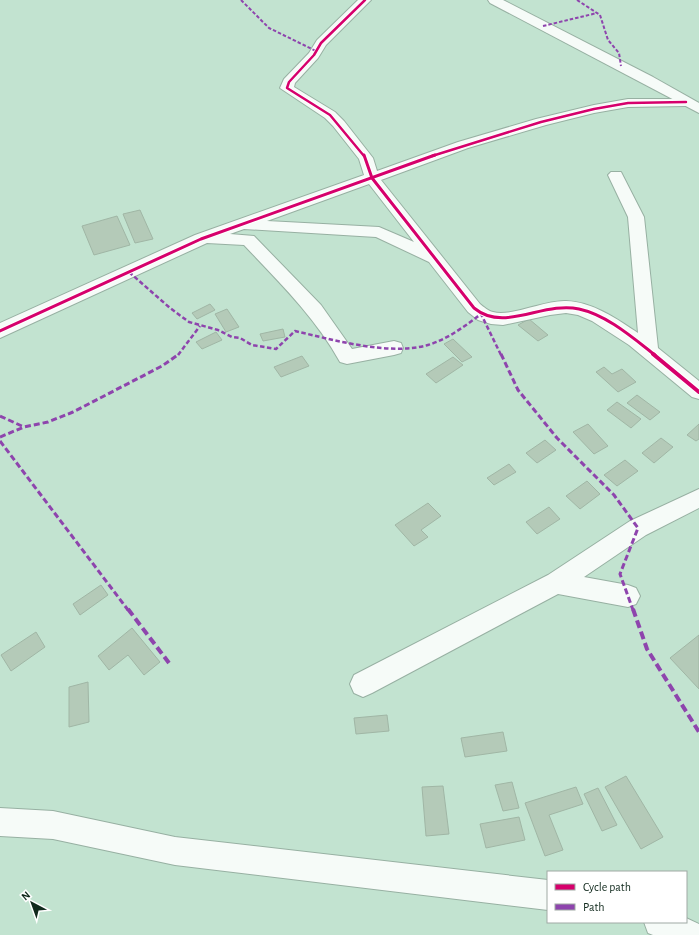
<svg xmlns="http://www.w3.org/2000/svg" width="699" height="935" viewBox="0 0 699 935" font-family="'Alegreya Sans',sans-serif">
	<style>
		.building { fill: #b4cab8; stroke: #a0b6a5 }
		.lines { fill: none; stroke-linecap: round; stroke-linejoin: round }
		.street-casing { stroke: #97b0a2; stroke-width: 2 }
		.secondary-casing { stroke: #97b0a2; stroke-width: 2 }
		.street { fill: #f6fbf8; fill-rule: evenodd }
		.secondary { fill: #f6fbf8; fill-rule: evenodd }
		.quiet-far3 { stroke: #8e44ad; stroke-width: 2; stroke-dasharray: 3.5 2; stroke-linecap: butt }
		.quiet-far2 { stroke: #8e44ad; stroke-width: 2.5; stroke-dasharray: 4.5 2.5; stroke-linecap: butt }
		.quiet-far1 { stroke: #8e44ad; stroke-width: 3; stroke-dasharray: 6 3; stroke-linecap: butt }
		.quiet { stroke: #8e44ad; stroke-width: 4; stroke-dasharray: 8 4; stroke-linecap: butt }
		.cycleway-far2-casing { stroke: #fff; stroke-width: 4 }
		.cycleway-far1-casing { stroke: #fff; stroke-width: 5 }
		.cycleway-casing { stroke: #fff; stroke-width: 6 }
		.cycleway-far2 { stroke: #d6006c; stroke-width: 2.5 }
		.cycleway-far1 { stroke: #d6006c; stroke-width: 3 }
		.cycleway { stroke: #d6006c; stroke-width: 4 }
	</style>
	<rect width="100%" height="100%" fill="#c2e3d0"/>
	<path class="building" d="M140,210L153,239L135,243L123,214Z
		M117,216L130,245L94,255L82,226Z
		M210,304L215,310L197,319L192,313Z
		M227,309L239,327L226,332L215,314Z
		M529,319L548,335L538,341L518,325Z
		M283,329L285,337L263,341L260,334Z
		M216,332L222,340L202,349L196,342Z
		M453,339L472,357L462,362L444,344Z
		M302,356L309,366L281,377L274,367Z
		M453,357L463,365L436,383L426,374Z
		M604,367L612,374L622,369L636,382L618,392L596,372Z
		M637,395L660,412L650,420L627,403Z
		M617,402L641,419L631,428L607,410Z
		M588,424L608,446L594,454L573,432Z
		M699,424V439L696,441L687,435Z
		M661,438L673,447L654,463L642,453Z
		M545,440L556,450L537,463L526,453Z
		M625,460L638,471L617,486L604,475Z
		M509,464L516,472L494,485L487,478Z
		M587,481L600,494L580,509L566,496Z
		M428,503L441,516L421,530L428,537L414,546L395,525Z
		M549,507L560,519L537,534L526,522Z
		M101,585L108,595L80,615L73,604Z
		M132,628L160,662L144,675L128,655L109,670L98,656Z
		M36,632L45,647L11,671L1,655Z
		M699,635V689L670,658Z
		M88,682L89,722L69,727V687Z
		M387,715L389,731L356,734L354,718Z
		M503,732L507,751L465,757L461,738Z
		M626,776L663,837L641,849L605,787Z
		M512,782L519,808L503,811L495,785Z
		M443,786L449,834L426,836L422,787Z
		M576,787L583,804L549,815L563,850L545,856L525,803Z
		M598,788L617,825L602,831L584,794Z
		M519,817L525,840L486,848L480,824Z"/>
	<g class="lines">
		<defs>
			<path id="street" d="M358,0H371L326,45L318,58L295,83L294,87L335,112L344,121L373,158L377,171L458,142L536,119L594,105L628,99H691L693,102L691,105L686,106L628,107L594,113L546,125L468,148L381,180L480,304C484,307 488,311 493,312C512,317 544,300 566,301C593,302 617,319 638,333L628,217L608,175L611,172H621L644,217L658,348L699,381V399L692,397L629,345L592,321L578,315L566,313L550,315L503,325L491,324L478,320L468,312L429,262L376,237L244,229L230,234L254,236L321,305L352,349L394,341L401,343L403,348L401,353L394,355L347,364L340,362C315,317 279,282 244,245L207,243L0,338V323L195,235L364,175L359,159L333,126L325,118L280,88L284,79L309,53L317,40ZM369,184L414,242L379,227L267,221Z
				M699,489V508L646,535L584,577L628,585L636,588L640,596L636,604L628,607L558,594L372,693L363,697L354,693L350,684L354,675L548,575L630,521Z
				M0,808L53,811L175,837L548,880V910L175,865L53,839L0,836Z
				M686,918L699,924V935H653L648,933L644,922H686Z"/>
			<path id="secondary" d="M488,0H503L653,77L699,103V113L490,3Z"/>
		</defs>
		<use href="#street" class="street-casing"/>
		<use href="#secondary" class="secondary-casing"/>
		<use href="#street" class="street"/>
		<use href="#secondary" class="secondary"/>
		<path class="quiet-far3" d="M241,0L269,28L316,51
			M577,0L600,15L608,40L619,53L621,66
			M543,26L597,13"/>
		<path class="quiet-far2" d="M129,272L170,308L189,322L218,330L232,337L240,338L252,345L276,349L295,331C334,340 389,356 428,345C448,339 465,326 481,314L501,355
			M178,355L200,326"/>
		<path class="quiet-far1" d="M501,354L518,390L557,438L614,495L638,528L620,574L633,610
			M0,416L24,427
			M0,437L24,427L48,422L73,412L162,366L179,354
			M0,441L128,610"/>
		<path class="quiet" d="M128,609L169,663
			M633,609L647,649L699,732"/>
		<defs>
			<path id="cycleway-far2" d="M364,156L330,115L287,88L289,82L314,55L321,43L365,0
				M432,156L541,122L594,109L628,103L686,102"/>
			<path id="cycleway-far1" d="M364,155L372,178L474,308C504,333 543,301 579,309C607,315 633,338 655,355
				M0,331L201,239L435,155"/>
			<path id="cycleway" d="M653,354L699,392"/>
		</defs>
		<use href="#cycleway-far2" class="cycleway-far2-casing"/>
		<use href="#cycleway-far1" class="cycleway-far1-casing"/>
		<use href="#cycleway" class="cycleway-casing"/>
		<use href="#cycleway-far2" class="cycleway-far2"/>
		<use href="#cycleway-far1" class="cycleway-far1"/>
		<use href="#cycleway" class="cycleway"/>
	</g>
	<rect x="547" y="871" width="140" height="52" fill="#ffffff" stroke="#9fa9a4"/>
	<rect x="555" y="884" width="20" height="6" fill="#d6006c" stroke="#9fa9a4"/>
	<text x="583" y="891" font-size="12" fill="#10291c">Cycle path</text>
	<rect x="555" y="904" width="20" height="6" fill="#8e44ad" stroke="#9fa9a4"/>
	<text x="583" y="911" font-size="12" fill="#10291c">Path</text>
	<g transform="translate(32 903) rotate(319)" stroke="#ffffff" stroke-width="3" paint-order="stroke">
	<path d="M0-3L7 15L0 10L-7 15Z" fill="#10291c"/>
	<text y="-6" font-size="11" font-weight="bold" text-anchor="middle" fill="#10291c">N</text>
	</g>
</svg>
